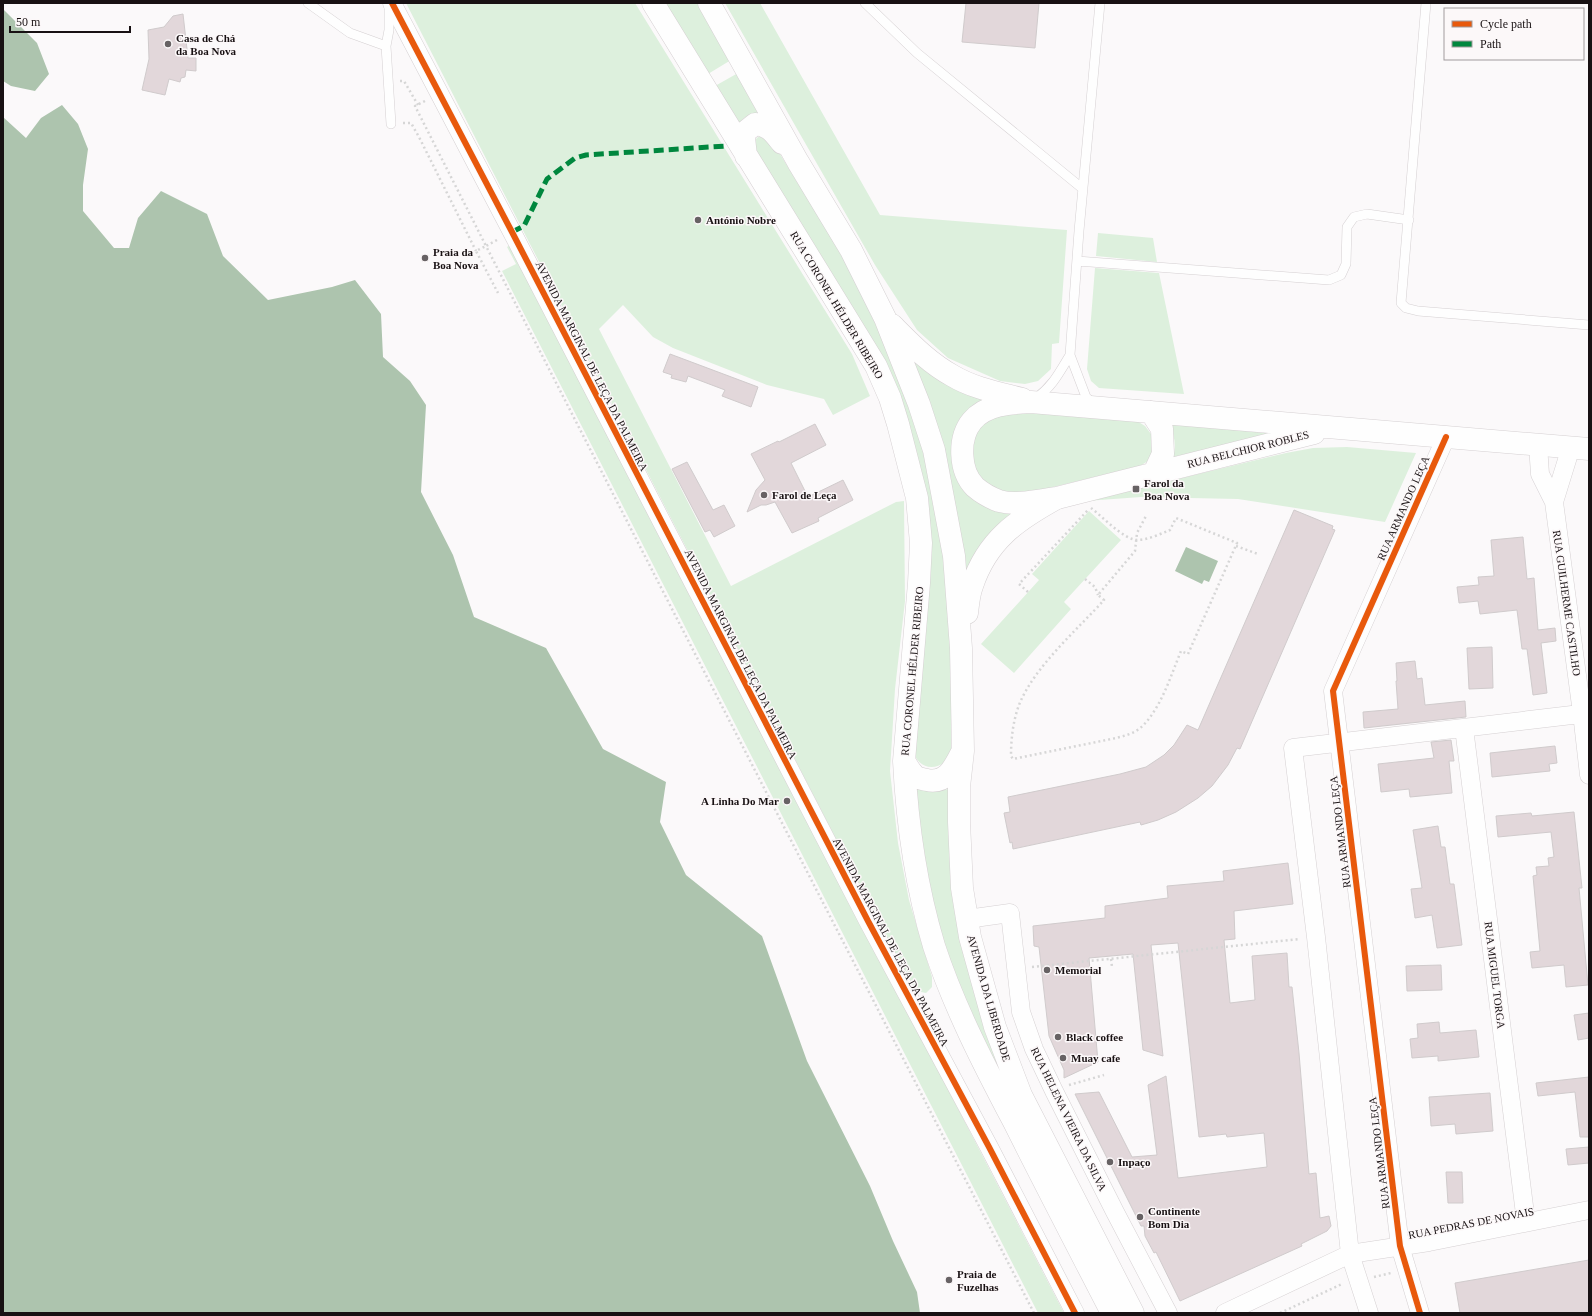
<svg xmlns="http://www.w3.org/2000/svg" width="1592" height="1316" viewBox="0 0 1592 1316" font-family="Georgia,serif">
	<style>
		.green { fill: #ddf0dd }
		.water { fill: #adc4ae }
		.building { fill: #e2d7da; stroke: #d0cbcc }
		.lines { fill: none; stroke-linecap: round; stroke-linejoin: round }
		.lane-casing { stroke: #d5d0d2; stroke-width: 10 }
		.street-casing { stroke: #d5d0d2; stroke-width: 19 }
		.secondary-casing { stroke: #d5d0d2; stroke-width: 23 }
		.path { stroke: #d6d6d6; stroke-width: 2.5; stroke-dasharray: 2 3; stroke-linecap: butt }
		.lane { stroke: #fefefe; stroke-width: 9 }
		.street { stroke: #fefefe; stroke-width: 18 }
		.secondary { stroke: #fefefe; stroke-width: 22 }
		.quiet { stroke: #00873e; stroke-width: 5; stroke-dasharray: 10 5; stroke-linecap: butt }
		.cycleway-casing { stroke: #fcf8f9; stroke-width: 8 }
		.cycleway { stroke: #e8590c; stroke-width: 6 }
		.poi-dot { fill: #676264; stroke: #fcf8f9; stroke-width: 1.5 }
		.labels { text-anchor: middle; stroke-width: 3; stroke-linejoin: round; paint-order: stroke }
		.poi-label { font-size: 11px; font-weight: bold; fill: #181113; stroke: #fcf8f9; text-anchor: start }
		.street-label { font-size: 11px; fill: #181113; stroke: #fcf8f9 }
	</style>
	<rect width="100%" height="100%" fill="#fbf9fa"/>
	<path class="green" d="M406,3H635L852,354L870,396L833,415L824,399L767,385L673,348L653,337L623,305L599,329L731,586L896,502L904,501L905,601L895,689L890,771L898,843L909,900L932,977V987L926,993L916,991L910,983Z
		M664,3H698L731,60L708,74Z
		M725,3H760L880,215L1067,230L1059,343L1052,344L1051,369L1038,381L1025,384L1000,381L948,358L917,330L875,265Z
		M738,73L762,112C751,113 744,116 738,125L715,86Z
		M758,137H766L772,141C803,192 836,243 864,297C887,342 905,391 920,440C924,454 929,467 932,481C953,571 952,664 951,756C940,770 922,772 914,754L921,478L754,148V141Z
		M1098,233L1153,238L1157,262L1096,256Z
		M510,245L1064,1313H1038L502,271L516,264L507,247Z
		M1095,268L1159,273L1184,394L1099,388L1091,381L1087,369Z
		M909,353L992,399L955,466L1018,511L966,580Z
		M1014,411L1137,421L1145,426L1151,434L1152,452L1148,461L1140,466L1020,495L997,493L981,481L972,465V449L977,431L983,424L992,417Z
		M1169,423L1275,434L1173,457C1177,445 1174,435 1169,423Z
		M1347,447L1416,453L1385,522L1238,499L1141,497L1086,501L1286,453L1313,448Z
		M1089,511L1121,540L1064,602L1071,609L1014,673L981,644L1039,580L1032,574Z
		M913,787L932,791L949,789L1018,1118L947,956L930,895Z"/>
	<path class="water" d="M3,9L37,43L49,74L35,91L11,86L3,81Z
		M62,105L78,124L88,149L83,185V211L114,248H129L138,218L161,191L207,214L223,256L268,300L332,287L355,280L381,314L383,357L410,381L426,405L421,492L453,555L474,617L546,648L603,749L666,782L660,822L686,875L762,936L807,1061L870,1186L893,1241L917,1292L920,1313H3V117L26,138L41,118Z
		M1186,547L1218,561L1209,582L1204,580L1202,584L1175,571Z"/>
	<path class="building" d="M966,3H1039L1035,48L962,42Z
		M183,14L188,58H196V71L186,70L185,77L181,78L180,82L169,79L165,95L142,90L149,59L148,30L164,27L173,16Z
		M670,354L758,387L751,407L722,396L725,390L688,376L686,382L671,378L672,375L663,372Z
		M815,424L826,445L791,463L808,497L843,480L853,500L818,518L819,521L792,533L775,502L766,505H761L747,512L756,490L765,480L751,454L778,441L779,442Z
		M687,462L713,510L724,505L735,526L714,537L710,530L705,532L672,469Z
		M1294,510L1333,526L1332,529L1335,530L1240,749L1237,748L1228,765L1212,786L1198,798L1176,812L1158,820L1141,825L1140,822L1013,849L1012,842L1010,843L1004,813L1010,812L1008,797L1120,774L1146,767L1164,755L1174,745L1187,725L1198,730Z
		M1523,537L1527,579L1534,578L1538,630L1555,628L1556,641L1541,643L1547,693L1533,695L1527,649H1522L1517,610L1480,614L1478,601L1459,603L1457,587L1479,585L1478,577L1494,576L1491,540Z
		M1492,647L1493,688L1469,689L1467,648Z
		M1415,661L1417,679L1422,678L1425,705L1465,701L1466,717L1364,728L1363,712L1398,709L1396,681H1397L1396,663Z
		M1451,740L1454,761H1449L1452,793L1410,797L1409,789L1381,792L1378,764L1434,758L1431,742Z
		M1555,746L1557,763L1549,764L1550,771L1492,777L1490,753Z
		M1574,812L1582,888H1579L1588,985L1566,987L1564,965L1532,968L1530,952L1540,951L1533,876L1537,875L1536,867L1549,866L1548,858L1554,857L1551,832L1498,837L1496,816L1531,813L1532,816Z
		M1438,826L1441,847H1445L1450,884H1454L1462,945L1437,948L1432,915L1415,918L1411,889L1422,888L1413,830Z
		M1288,863L1293,904L1234,911L1235,939L1224,940L1230,1003L1255,1000L1252,956L1287,953L1289,987H1292L1299,1053L1309,1174L1316,1173L1320,1218L1329,1216L1331,1226L1327,1231L1301,1244L1302,1246L1180,1301L1156,1252L1154,1253L1145,1236L1144,1226H1141L1075,1094L1099,1092L1132,1157L1157,1155L1148,1085L1166,1076L1178,1178L1267,1167L1264,1133L1227,1137L1226,1134L1199,1137L1178,943L1151,945L1163,1056L1143,1050L1133,954L1089,958L1098,1062L1064,1078V1070L1049,1036L1039,947L1034,946L1033,926L1105,918V906L1168,898L1167,886L1224,881L1223,871Z
		M1441,965L1442,990L1407,991L1406,966Z
		M1589,1013V1038L1578,1040L1574,1015Z
		M1439,1022L1440,1033L1476,1030L1479,1057L1438,1061V1056L1412,1058L1410,1039L1418,1038L1417,1024Z
		M1589,1077V1137H1580L1575,1092L1538,1096L1536,1083Z
		M1490,1093L1493,1131L1456,1134L1455,1124L1431,1126L1429,1097Z
		M1589,1147V1163L1568,1165L1566,1149Z
		M1446,1172H1462L1463,1203H1448Z
		M1589,1260V1313H1460L1455,1283Z"/>
	<g class="lines">
		<defs>
			<path id="lane" d="M308,3L350,33L386,46
				M865,3L917,53L1083,189
				M1426,3L1401,303L1406,308L1418,311L1589,325
				M389,6V30L386,46L391,124
				M1077,261L1329,280L1341,275L1346,264L1347,227L1354,217L1367,214L1409,220
				M1035,399C1053,386 1059,373 1070,355
				M1093,404L1086,397L1070,355L1079,231L1100,3"/>
			<path id="street" d="M392,3L512,232L868,921L989,1147L1075,1313
				M1538,445L1540,474L1554,502L1582,713L1589,775
				M1554,502L1571,447
				M1464,728L1526,1222
				M967,919L1010,913L1021,1012L1034,1049L1054,1091L1115,1212L1168,1313
				M1225,1313L1350,1254L1429,1242L1589,1210
				M1369,1313L1350,1254L1316,937L1293,748L1589,713
				M1420,1313L1400,1246L1333,691L1446,437"/>
			<path id="secondary" d="M653,3L876,366L890,398L898,424L917,498L921,543L919,583L904,761C907,823 916,886 934,946C954,1007 984,1065 1014,1122C1046,1186 1079,1249 1112,1313
				M709,3L798,162L851,250L885,318L919,404L934,450L954,556L961,648L963,751L959,787V822L962,888L970,937L995,1027L1021,1095L1133,1313
				M746,156L744,138L745,132L755,124C769,125 774,133 782,143
				M892,325C911,344 929,363 953,376C973,388 999,393 1022,399
				M1151,412L1162,429L1163,454L1154,473
				M1057,498C1040,500 1017,506 999,501C991,498 982,493 975,487C959,471 958,438 972,421C986,404 1011,403 1031,402L1589,449
				M967,613C968,604 969,594 972,586C987,540 1017,520 1057,498L1314,433
				M904,761C907,765 909,770 913,774C916,778 922,779 927,780C946,784 954,768 961,754"/>
		</defs>
		<use href="#lane" class="lane-casing"/>
		<use href="#street" class="street-casing"/>
		<use href="#secondary" class="secondary-casing"/>
		<path class="path" d="M400,81H404L418,105
			M425,101L415,106L486,246L476,251L498,293
			M403,123H411L419,137L476,251
			M497,240L486,246L673,611L1034,1313
			M1091,508C1103,517 1123,539 1137,540C1148,540 1160,534 1170,530L1176,518L1237,543L1188,654L1181,651C1171,675 1160,712 1139,729C1132,734 1124,736 1116,738L1013,759L1011,756C1011,739 1013,721 1019,705C1034,667 1077,630 1104,600L1098,595L1135,551L1137,533L1146,516
			M1236,546L1258,554
			M1085,579L1095,587L1098,595
			M1028,592L1019,584L1088,510
			M1111,959L1112,967
			M1032,967L1300,939
			M1069,1085L1104,1075
			M1374,1277L1391,1273
			M1280,1313L1342,1284"/>
		<use href="#lane" class="lane"/>
		<use href="#street" class="street"/>
		<use href="#secondary" class="secondary"/>
		<path class="quiet" d="M512,232L524,226L547,179L575,158L586,155L726,146"/>
		<defs>
			<path id="cycleway" d="M392,3L512,232L868,921L989,1147L1075,1313
				M1420,1313L1400,1246L1333,691L1446,437"/>
		</defs>
		<use href="#cycleway" class="cycleway-casing"/>
		<use href="#cycleway" class="cycleway"/>
	</g>
	<g class="poi-dot">
		<circle cx="168" cy="44" r="4"/>
		<circle cx="698" cy="220" r="4"/>
		<circle cx="425" cy="258" r="4"/>
		<rect x="1132" y="485" width="8" height="8" rx="2"/>
		<circle cx="764" cy="495" r="4"/>
		<circle cx="787" cy="801" r="4"/>
		<circle cx="1047" cy="970" r="4"/>
		<circle cx="1058" cy="1037" r="4"/>
		<circle cx="1063" cy="1058" r="4"/>
		<circle cx="1110" cy="1162" r="4"/>
		<circle cx="1140" cy="1217" r="4"/>
		<circle cx="949" cy="1280" r="4"/>
	</g>
	<g class="labels">
		<g class="poi-label">
			<text x="176" y="42">Casa de Chá<tspan x="176" dy="13">da Boa Nova</tspan></text>
			<text x="706" y="224">António Nobre</text>
			<text x="433" y="256">Praia da<tspan x="433" dy="13">Boa Nova</tspan></text>
			<text x="1144" y="487">Farol da<tspan x="1144" dy="13">Boa Nova</tspan></text>
			<text x="772" y="499">Farol de Leça</text>
			<text x="779" y="805" text-anchor="end">A Linha Do Mar</text>
			<text x="1055" y="974">Memorial</text>
			<text x="1066" y="1041">Black coffee</text>
			<text x="1071" y="1062">Muay cafe</text>
			<text x="1118" y="1166">Inpaço</text>
			<text x="1148" y="1215">Continente<tspan x="1148" dy="13">Bom Dia</tspan></text>
			<text x="957" y="1278">Praia de<tspan x="957" dy="13">Fuzelhas</tspan></text>
		</g>
		<g class="street-label">
			<text transform="translate(837 305) rotate(59)" y="4">RUA CORONEL HÉLDER RIBEIRO</text>
			<text transform="translate(592 366) rotate(63)" y="4">AVENIDA MARGINAL DE LEÇA DA PALMEIRA</text>
			<text transform="translate(1248 449) rotate(-14)" y="4">RUA BELCHIOR ROBLES</text>
			<text transform="translate(1403 508) rotate(-66)" y="4">RUA ARMANDO LEÇA</text>
			<text transform="translate(1567 603) rotate(82)" y="4">RUA GUILHERME CASTILHO</text>
			<text transform="translate(741 654) rotate(63)" y="4">AVENIDA MARGINAL DE LEÇA DA PALMEIRA</text>
			<text transform="translate(912 671) rotate(-85)" y="4">RUA CORONEL HÉLDER RIBEIRO</text>
			<text transform="translate(1340 832) rotate(-97)" y="4">RUA ARMANDO LEÇA</text>
			<text transform="translate(891 942) rotate(62)" y="4">AVENIDA MARGINAL DE LEÇA DA PALMEIRA</text>
			<text transform="translate(1495 975) rotate(83)" y="4">RUA MIGUEL TORGA</text>
			<text transform="translate(989 998) rotate(74)" y="4">AVENIDA DA LIBERDADE</text>
			<text transform="translate(1069 1119) rotate(64)" y="4">RUA HELENA VIEIRA DA SILVA</text>
			<text transform="translate(1379 1153) rotate(-97)" y="4">RUA ARMANDO LEÇA</text>
			<text transform="translate(1471 1223) rotate(-11)" y="4">RUA PEDRAS DE NOVAIS</text>
		</g>
	</g>
	<rect width="1592" height="1316" fill="none" stroke="#181113" stroke-width="8"/>
	<rect x="1444" y="8" width="140" height="52" fill="#fcf8f9" stroke="#a19c9d"/>
	<rect x="1452" y="21" width="20" height="6" fill="#e8590c" stroke="#a19c9d"/>
	<text x="1480" y="28" font-size="12" fill="#181113">Cycle path</text>
	<rect x="1452" y="41" width="20" height="6" fill="#00873e" stroke="#a19c9d"/>
	<text x="1480" y="48" font-size="12" fill="#181113">Path</text>
	<path d="M10 26v6h120v-6" fill="none" stroke="#181113" stroke-width="2"/>
	<text x="16" y="26" font-size="12" fill="#181113" stroke="#fcf8f9" stroke-width="3" paint-order="stroke">50 m</text>
</svg>
